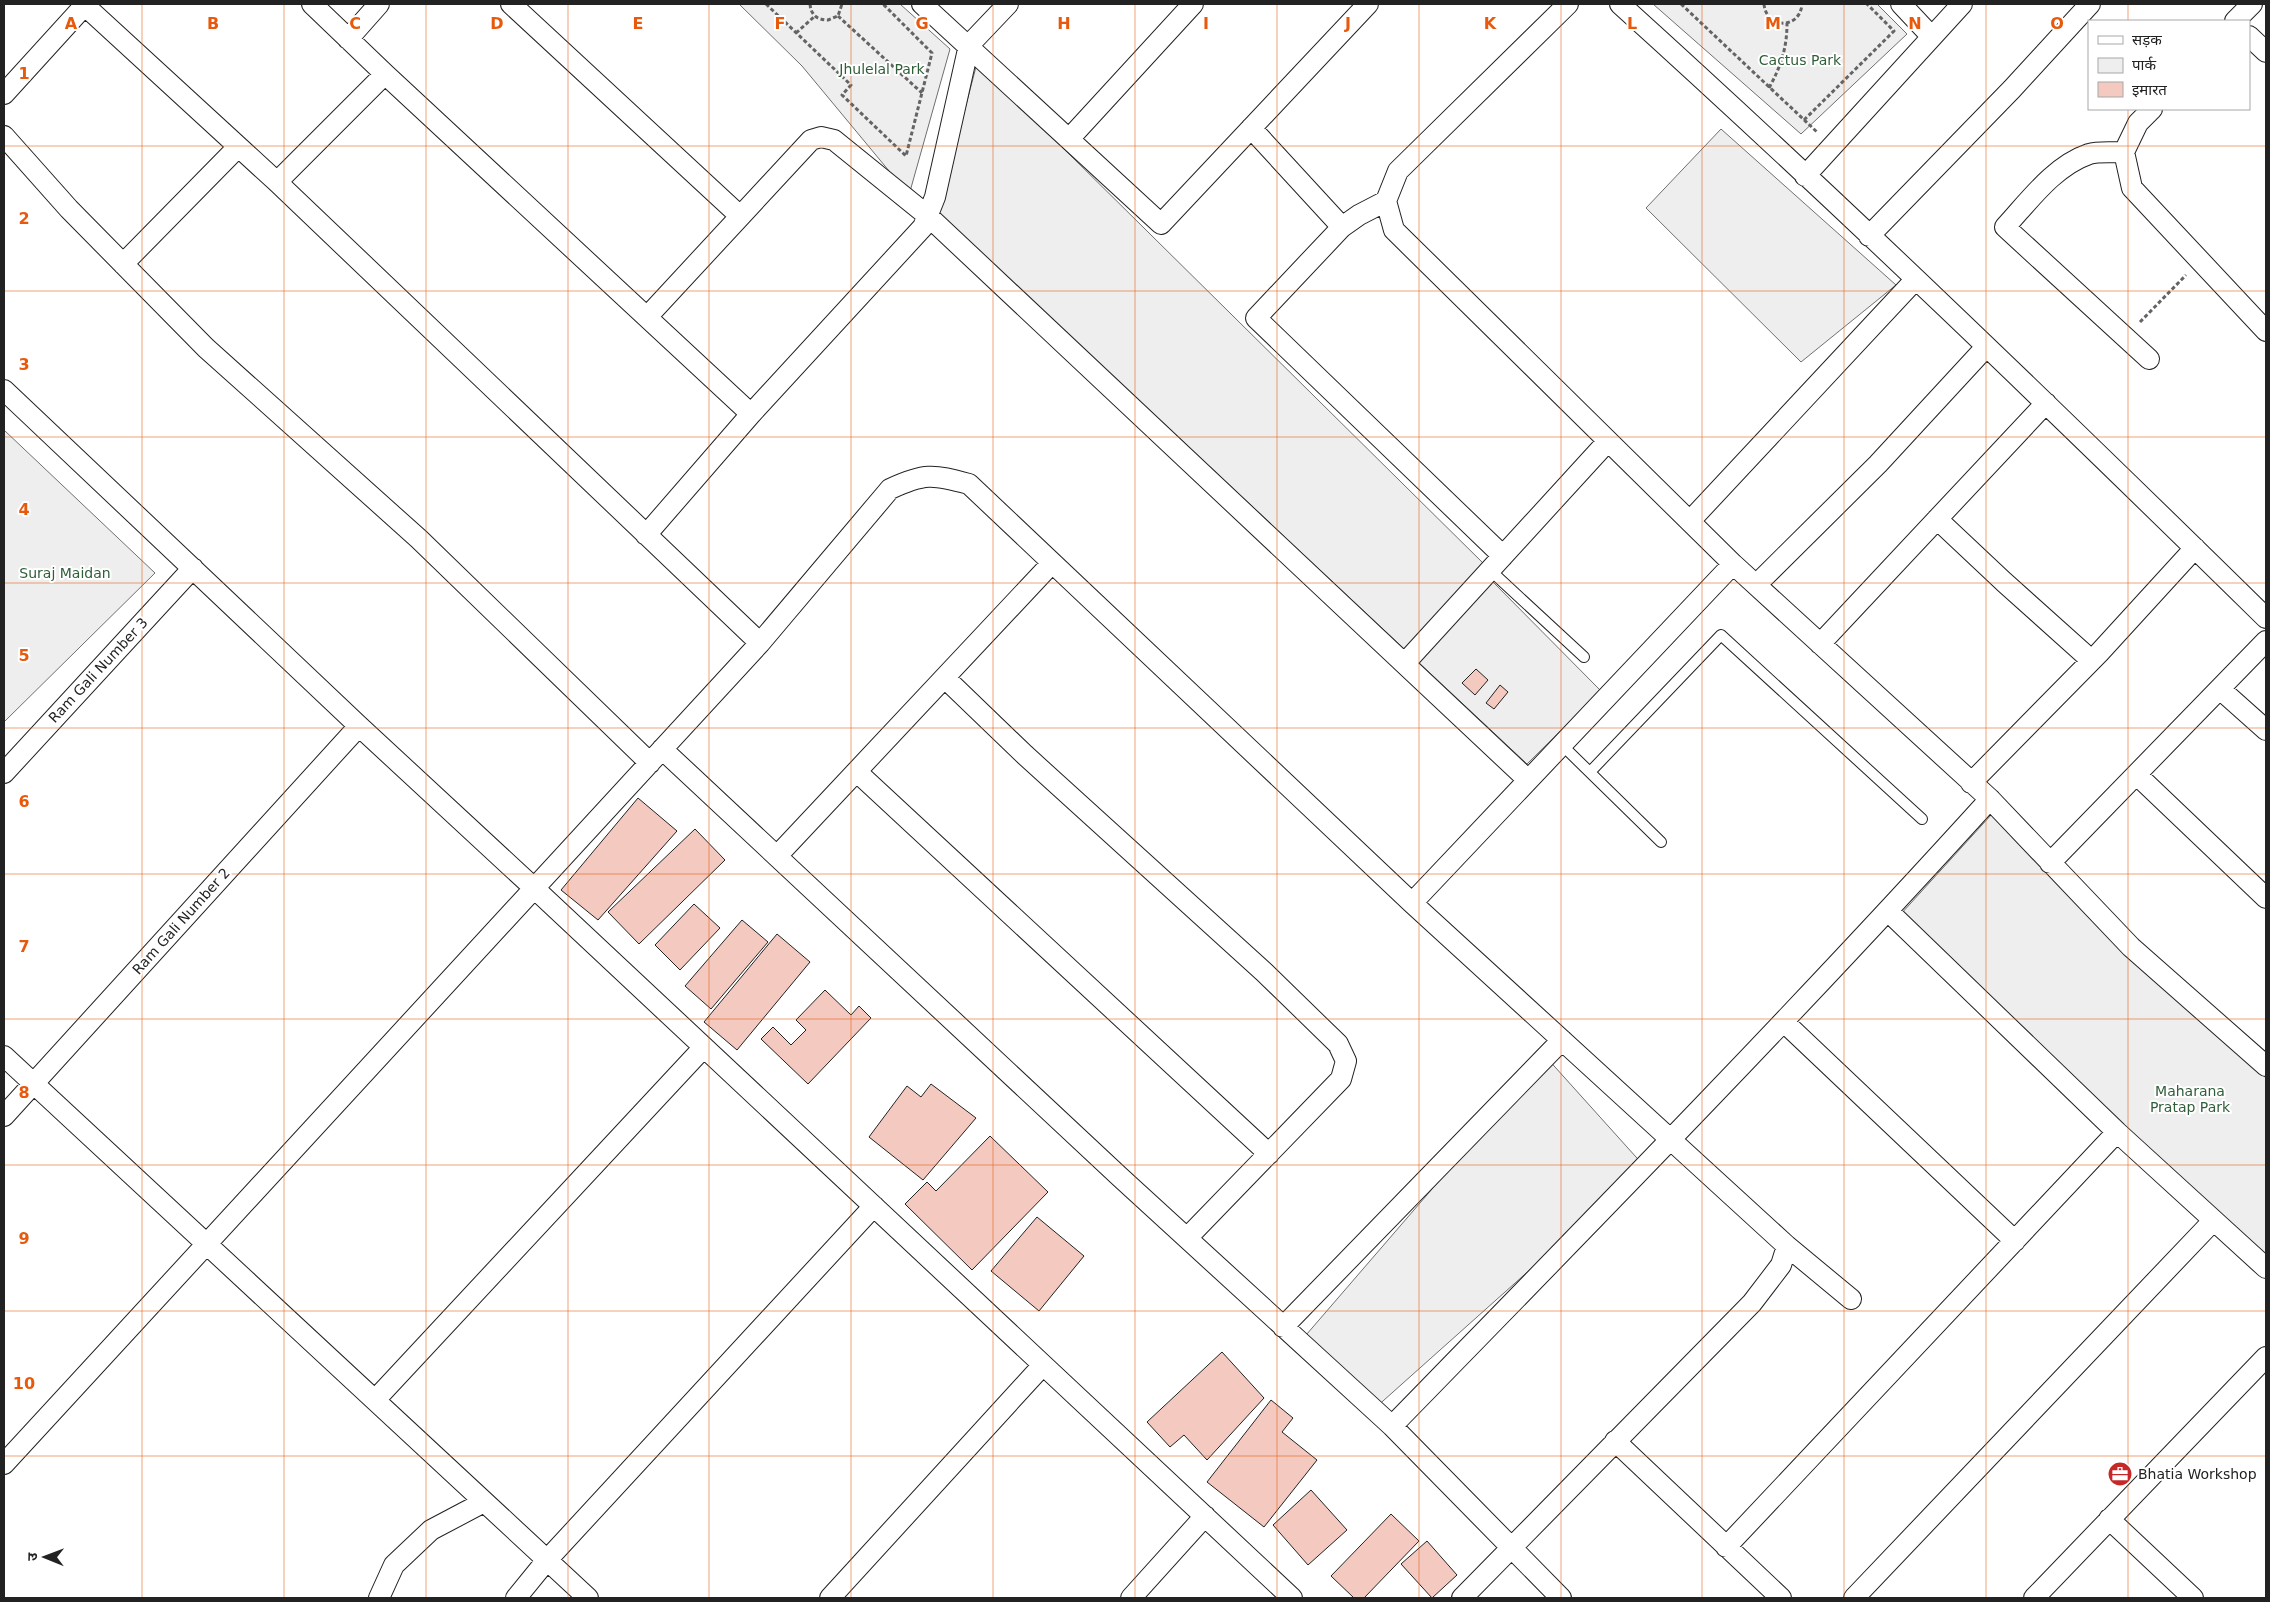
<svg xmlns="http://www.w3.org/2000/svg" width="2270" height="1602" viewBox="0 0 2270 1602" font-family="'DejaVu Sans','Noto Sans Devanagari',sans-serif">
	<style>
		.green { fill: #eee; stroke: #6f6f6f }
		.building { fill: #f3c9c0; stroke: #222 }
		.lines { fill: none; stroke-linecap: round; stroke-linejoin: round }
		.lane-casing { stroke: #222; stroke-width: 12 }
		.street-casing { stroke: #222; stroke-width: 22 }
		.path { stroke: #646464; stroke-width: 3; stroke-dasharray: 4 2.5; stroke-linecap: butt }
		.lane { stroke: #fff; stroke-width: 10 }
		.street { stroke: #fff; stroke-width: 20 }
		.grid { fill: none; stroke: #e8590c; stroke-width: 1; stroke-opacity: 0.55 }
		.labels { text-anchor: middle; stroke-width: 4; stroke-linejoin: round; paint-order: stroke }
		.park-label { font-size: 14px; fill: #2f5e38; stroke: #fff }
		.street-label { font-size: 14px; fill: #222; stroke: #fff }
		.poi-label { font-size: 14px; fill: #222; stroke: #fff; text-anchor: start }
		.grid-label { font-size: 16px; text-anchor: middle; font-weight: bold; fill: #e8590c; stroke: #fff; stroke-width: 4; stroke-linejoin: round; paint-order: stroke }
	</style>
	<rect width="100%" height="100%" fill="#fff"/>
	<path class="green" d="M739,4H900L950,49L909,195L802,66Z
		M1653,4H1877L1907,34L1801,134Z
		M977,63L1485,565L1491,580L1601,691L1527,764L938,212Z
		M1721,129L1896,285L1801,362L1646,208Z
		M4,430L155,573L4,722Z
		M1992,814L2214,1031L2266,1078V1261L1900,915Z
		M1546,1057L1645,1167L1374,1409L1300,1342Z"/>
	<path class="building" d="M1476,669L1488,680L1475,695L1462,683Z
		M1500,685L1508,692L1494,709L1486,703Z
		M638,798L677,831L598,920L561,890Z
		M695,829L725,860L639,944L608,912Z
		M694,904L720,928L680,970L655,945Z
		M742,920L768,942L711,1009L685,986Z
		M777,934L810,962L737,1050L704,1022Z
		M825,990L851,1015L859,1006L871,1018L808,1084L761,1039L773,1027L791,1045L806,1030L796,1020Z
		M931,1084L976,1118L923,1180L869,1137L907,1086L921,1097Z
		M990,1136L1048,1192L972,1270L905,1204L927,1182L936,1191Z
		M1037,1217L1084,1256L1039,1311L991,1271Z
		M1222,1352L1264,1398L1207,1460L1184,1435L1170,1447L1147,1422Z
		M1271,1400L1293,1418L1282,1432L1317,1460L1264,1527L1207,1482Z
		M1311,1490L1347,1530L1308,1565L1273,1525Z
		M1391,1514L1419,1541L1364,1598H1354L1331,1576Z
		M1427,1541L1457,1575L1432,1598L1401,1564Z"/>
	<g class="lines">
		<defs>
			<path id="lane" d="M1490,570L1584,657
				M1562,745L1661,842
				M1590,772L1721,635L1922,819"/>
			<path id="street" d="M83,4L277,182L760,643
				M312,4L385,74L751,414
				M511,4L740,216
				M922,4L1161,224L1368,4
				M1568,4L1398,171L1386,201L1394,230L1733,564L1990,799L2131,947L2266,1066
				M1620,4C1840,203 2054,410 2266,618
				M1901,4L1932,37
				M2235,21L2252,4
				M2249,36L2266,52
				M348,39L379,4
				M4,94L85,5
				M2152,109L2138,123L2124,152L2132,188L2266,331
				M1251,128L1342,227
				M4,136L69,209L206,348L419,539L650,763
				M1069,139L1193,4
				M2124,152C2113,153 2099,151 2089,154C2054,166 2029,201 2005,227L2149,359
				M1805,176L1962,4
				M277,182L385,74
				M1386,201L1359,215L1342,227L1256,318L1503,556
				M1869,236L2012,89L2090,4
				M123,264L238,147
				M647,317L811,140L821,137L834,140L928,216L1528,780
				M4,390L359,726L534,888L1292,1598
				M1937,519L2004,582L2091,660
				M1690,521L1915,280
				M646,535L751,414L923,227L935,197L969,45L1008,4
				M1756,585L1878,464L1986,347
				M1820,644L2046,403
				M1405,663L1608,441
				M945,678L1025,755L1264,972L1338,1044L1346,1061L1341,1079L1187,1238
				M2220,689L2266,730
				M662,749L1120,1177L1392,1426L1561,1598
				M857,772L1269,1154
				M4,773L193,568
				M2137,775L2266,898
				M1971,783L2099,653L2195,548
				M777,856L1052,563
				M2050,863L2266,641
				M1412,903L1733,564
				M1888,911L2117,1132L2266,1268
				M1784,1022L2015,1241
				M4,1056L588,1598
				M4,1116L359,726
				M1283,1327L1562,1040
				M375,1400L704,1047
				M1392,1426C1594,1219 1796,1013 1990,799
				M1615,1441L1781,1598
				M4,1464L760,643L890,489C924,473 933,474 969,484L1412,903L1787,1246L1851,1299
				M2109,1519L2193,1598
				M1726,1547L2117,1132
				M379,1598L394,1565L431,1530L484,1502
				M516,1598L547,1560L874,1206
				M830,1598L1043,1365
				M1131,1598L1205,1516
				M1462,1598L1752,1303L1781,1265L1787,1246
				M1854,1598L2213,1221
				M2034,1598L2266,1357"/>
		</defs>
		<use href="#lane" class="lane-casing"/>
		<use href="#street" class="street-casing"/>
		<path class="path" d="M766,4L851,85L842,95L906,156L932,53L883,4
			M810,4C811,15 817,20 828,20L838,16L842,4
			M1681,4L1817,132
			M1764,4C1766,29 1800,30 1802,4
			M838,16L922,93
			M796,33L815,16
			M1769,88C1781,66 1787,48 1787,23
			M1804,120L1894,31L1867,4
			M2140,322L2186,275"/>
		<use href="#lane" class="lane"/>
		<use href="#street" class="street"/>
	</g>
	<path class="grid" d="M142,4V1598M284,4V1598M426,4V1598M568,4V1598M709,4V1598M851,4V1598M993,4V1598M1135,4V1598M1277,4V1598M1419,4V1598M1561,4V1598M1702,4V1598M1844,4V1598M1986,4V1598M2128,4V21M2128,109V1598M4,146H2266M4,291H2266M4,437H2266M4,583H2266M4,728H2266M4,874H2266M4,1019H2266M4,1165H2266M4,1311H2266M4,1456H2266"/>
	<defs>
		<symbol id="office-disc" viewBox="-11 -11 22 22"><circle r="9.5" fill="#c62828" stroke="#fff"/><path d="M-6-3h4V-5.5h4V-3h4V5H-6ZM-1-4.5V-3h2v-1.5ZM-6 0V1H6V0Z" fill="#fff"/></symbol>
	</defs>
	<g fill-rule="evenodd">
		<use href="#office-disc" x="2106" y="1460" width="28" height="28"/>
	</g>
	<g class="labels">
		<g class="park-label">
			<text x="1800" y="65">Cactus Park</text>
			<text x="882" y="74">Jhulelal Park</text>
			<text x="65" y="578">Suraj Maidan</text>
			<text x="2190" y="1096">Maharana<tspan x="2190" dy="16">Pratap Park</tspan></text>
		</g>
		<g class="street-label">
			<text transform="translate(98 670) rotate(-47)" y="5">Ram Gali Number 3</text>
			<text transform="translate(181 921) rotate(-48)" y="5">Ram Gali Number 2</text>
		</g>
		<g class="poi-label">
			<text x="2138" y="1479">Bhatia Workshop</text>
		</g>
	</g>
	<g class="grid-label">
		<text x="71" y="29">A</text>
		<text x="213" y="29">B</text>
		<text x="355" y="29">C</text>
		<text x="497" y="29">D</text>
		<text x="638" y="29">E</text>
		<text x="780" y="29">F</text>
		<text x="922" y="29">G</text>
		<text x="1064" y="29">H</text>
		<text x="1206" y="29">I</text>
		<text x="1348" y="29">J</text>
		<text x="1490" y="29">K</text>
		<text x="1632" y="29">L</text>
		<text x="1773" y="29">M</text>
		<text x="1915" y="29">N</text>
		<text x="2057" y="29">O</text>
		<text x="24" y="79">1</text>
		<text x="24" y="224">2</text>
		<text x="24" y="370">3</text>
		<text x="24" y="515">4</text>
		<text x="24" y="661">5</text>
		<text x="24" y="807">6</text>
		<text x="24" y="952">7</text>
		<text x="24" y="1098">8</text>
		<text x="24" y="1244">9</text>
		<text x="24" y="1389">10</text>
	</g>
	<rect width="2270" height="1602" fill="none" stroke="#222222" stroke-width="10"/>
	<rect x="2088" y="20" width="162" height="90" fill="#ffffff" stroke="#a7a7a7"/>
	<rect x="2098" y="36" width="25" height="8" fill="#ffffff" stroke="#a7a7a7"/>
	<text x="2132" y="45" font-size="15" fill="#222222">सड़क</text>
	<rect x="2098" y="58" width="25" height="15" fill="#eeeeee" stroke="#a7a7a7"/>
	<text x="2132" y="70" font-size="15" fill="#222222">पार्क</text>
	<rect x="2098" y="82" width="25" height="15" fill="#f3c9c0" stroke="#a7a7a7"/>
	<text x="2132" y="95" font-size="15" fill="#222222">इमारत</text>
	<g transform="translate(45 1557) rotate(271)" stroke="#ffffff" stroke-width="4" paint-order="stroke">
	<path d="M0-4L9 19L0 12L-9 19Z" fill="#222222"/>
	<text y="-8" font-size="14" font-weight="bold" text-anchor="middle" fill="#222222">उ</text>
	</g>
</svg>
